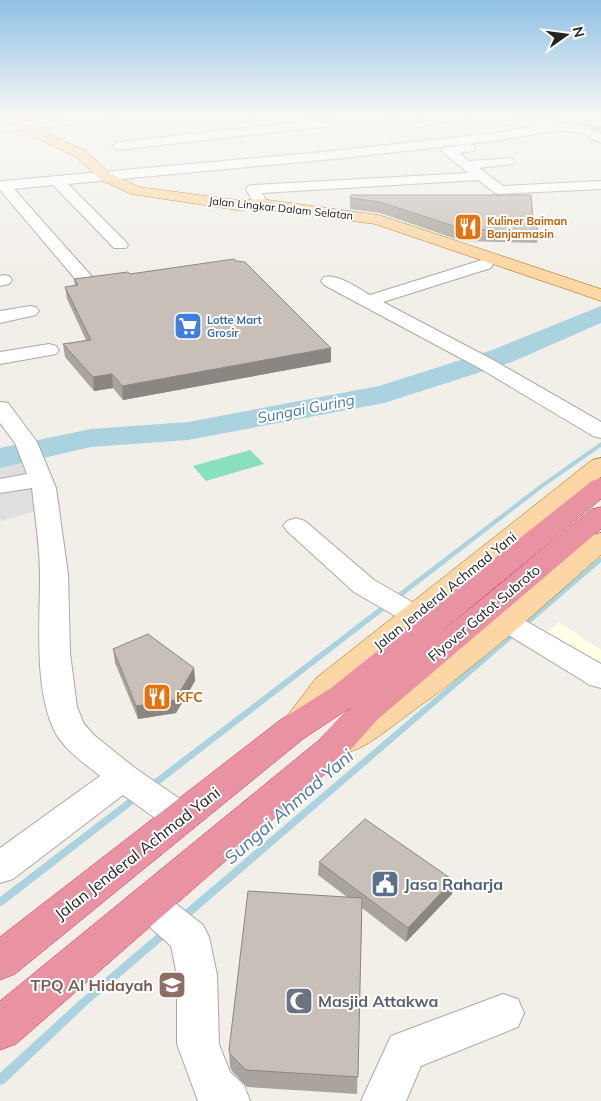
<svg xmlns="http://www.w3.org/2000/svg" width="601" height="1101" viewBox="0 0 601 1101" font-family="Mulish,sans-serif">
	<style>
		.residential { fill: #e0dfdf }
		.education { fill: #ffffe5 }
		.pitch { fill: #88e0be }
		.water { fill: #aad3df }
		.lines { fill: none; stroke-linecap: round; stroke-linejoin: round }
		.stream { fill: #aad3df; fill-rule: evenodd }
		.river { fill: #aad3df; fill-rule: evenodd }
		.minor-casing { stroke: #a9a9a9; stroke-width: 2 }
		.major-casing { stroke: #a06b00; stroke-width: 1 }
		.highway-casing { stroke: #dc2a67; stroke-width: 1 }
		.minor { fill: #fff; fill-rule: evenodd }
		.major { fill: #fcd6a4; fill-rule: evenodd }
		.highway { fill: #e892a2; fill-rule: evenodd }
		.wall { fill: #aba49e }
		.shaded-wall { fill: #8b8681 }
		.building { fill: #c7bfb8; stroke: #8b8681 }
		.labels { text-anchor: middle; stroke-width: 4; stroke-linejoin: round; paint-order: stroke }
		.far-street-label { font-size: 11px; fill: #222; stroke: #fff }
		.far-food-label { font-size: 11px; font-weight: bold; fill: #c56008; stroke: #fff; text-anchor: start }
		.far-shop-label { font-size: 11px; font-weight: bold; fill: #366cbe; stroke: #fff; text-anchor: start }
		.street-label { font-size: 14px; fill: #222; stroke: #fff }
		.food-label { font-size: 14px; font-weight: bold; fill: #c56008; stroke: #fff; text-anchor: start }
		.water-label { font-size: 15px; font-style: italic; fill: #4a7aab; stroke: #fff }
		.near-street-label { font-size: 16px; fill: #222; stroke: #fff }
		.near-service-label { font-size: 16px; font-weight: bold; fill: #4e5e75; stroke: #fff; text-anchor: start }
		.near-education-label { font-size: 16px; font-weight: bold; fill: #785e54; stroke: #fff; text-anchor: end }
		.near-worship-label { font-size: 16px; font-weight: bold; fill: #5b616d; stroke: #fff; text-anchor: start }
		.near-water-label { font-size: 18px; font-style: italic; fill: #4a7aab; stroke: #fff }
	</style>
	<rect width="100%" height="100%" fill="#f2efe9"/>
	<path class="residential" d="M26,453L46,508L0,521V461Z"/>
	<path class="education" d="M559,622L601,650V688L529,648Z"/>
	<path class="pitch" d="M250,450L264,464L206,481L193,466Z"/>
	<path class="water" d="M479,115H531L601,126V132Z"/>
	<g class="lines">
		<path class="stream" d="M601,442V447L545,486L153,789L150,790L147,789L146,787L147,785L541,484Z
			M601,557V562L185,921L182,922L179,921L177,918L179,915L599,558Z
			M138,793L141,794L142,796L141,798L3,905L0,906V897L135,794Z
			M167,927L170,928L172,931L170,934L87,1005L4,1084L0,1085V1073L81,999L164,928Z"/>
		<path class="river" d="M601,306V323L512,362L384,403L188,440L91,447L0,468V448L91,429L188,422L379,386L492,350Z"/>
		<defs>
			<path id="minor" d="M86,115H118L112,119L0,132V124Z
				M364,115H408L418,119L448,115H489L589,127L601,134V143L582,133L558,130L494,141L333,159L68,184L126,242L128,245L126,248H114L53,185L14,189L95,280L98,284L95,288L89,289L83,288L0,190V182L3,181L333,151L494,133L532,127L466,119L417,127L400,119H391L118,150L112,146L118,142Z
				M469,144L474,145L475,148L474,151L459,153L469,161L512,158L514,161L512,164L479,168L503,186L601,181V189L500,194L495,193L478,180L262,193L268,204L266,207H256L246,189L248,186L253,185L468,173L442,151L443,148Z
				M485,259L491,260L493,264L491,268L383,302L495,361L601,422V438L593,436L481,369L324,285L321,281L324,277C339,274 357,288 370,295Z
				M3,275L9,276L12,280L9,284L0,286V276Z
				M30,306L36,307L39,311L36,315L0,323V311Z
				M49,344L56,346L59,350L56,354L0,364V352Z
				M0,402L8,403L37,442L56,488L68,574L70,653L77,707L84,724L95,736L135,768L193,808L199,818L193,828L181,832L169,828L123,795L13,879L0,883V848L100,776C84,763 63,749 54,730C34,688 40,622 40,576C40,547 35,517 32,488L0,493V479L27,474L15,443L0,423Z
				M296,518L305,521L374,580L424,609L428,615L424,621L414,624L404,621L354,592L287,531L283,526L287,521Z
				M507,613L517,616L601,664V688L590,685L497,628L493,622L497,616Z
				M148,887L161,892L203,925L209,937L217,975L219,1044L230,1072L244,1085L250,1101H198L177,1044V975L171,946L135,914L129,903L135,892Z
				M503,994L518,999L524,1013L518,1027L421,1066L406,1101H361L391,1036Z"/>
			<path id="major" d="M0,115H7L86,151L111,174L139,187L237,200L261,199L379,215L601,289V301L375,224L261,209L237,210L131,194L101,180L76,157L0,121Z
				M601,458V477L338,694L310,732L298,736L286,732L281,724L316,678L592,460Z
				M601,533V555C538,611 475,668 406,716C391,727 370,745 352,751C343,755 338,753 330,751L325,742L330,733L399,689L465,640L591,535Z"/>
			<path id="highway" d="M601,478V499L434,638L592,509L601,507V529L378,719L342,759L16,1044L0,1050V1001L318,741L351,707L303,739L15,974L0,980V937L279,721L331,688L592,481Z"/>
		</defs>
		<use href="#minor" class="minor-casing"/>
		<use href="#major" class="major-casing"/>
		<use href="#highway" class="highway-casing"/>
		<use href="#minor" class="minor"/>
		<use href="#major" class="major"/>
		<use href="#highway" class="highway"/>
	</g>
	<path class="wall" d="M350,198L533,220L539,232L537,243L462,241L380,213L350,209Z
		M130,274L331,348V362L123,400L113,388L94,391L65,357L63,344L86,340L67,299L65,287L75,286L74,279Z
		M113,649L194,668L195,681L176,713L138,719L115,663Z
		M319,862L452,894L406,942L362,908L357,1094L247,1087L232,1071L230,1067L229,1050L347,897L318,875Z"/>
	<path class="shaded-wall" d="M331,348V362L123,400L122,386Z
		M112,374L113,388L94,391L93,377Z
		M194,668L195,681L176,713L138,719L136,706Z
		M453,880L452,894L406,942L408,928Z"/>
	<path class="building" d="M351,195H531L533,220L539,232L463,229L380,202L350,198Z
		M234,259L236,261L245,262L331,348L122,386L112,374L93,377L63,344L91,340L65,287L78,285L74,279L128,272L130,274Z
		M148,634L194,668L175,700L136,706L113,649Z
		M365,819L453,880L408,928L319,862Z
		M248,891L362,898L358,1077L246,1070L230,1054L229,1050Z"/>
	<linearGradient id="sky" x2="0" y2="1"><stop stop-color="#8fc0e4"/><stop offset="0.43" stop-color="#f9f8f5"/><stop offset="1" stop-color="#f9f8f5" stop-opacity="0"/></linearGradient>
	<rect width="601" height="269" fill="url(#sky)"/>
	<defs>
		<symbol id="restaurant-square" viewBox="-11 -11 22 22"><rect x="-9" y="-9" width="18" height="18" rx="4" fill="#e8710a" stroke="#fff"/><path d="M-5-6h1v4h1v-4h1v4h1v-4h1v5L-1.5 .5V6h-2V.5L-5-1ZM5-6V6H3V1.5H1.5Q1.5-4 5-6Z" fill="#fff"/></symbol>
		<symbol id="supermarket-square" viewBox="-11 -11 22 22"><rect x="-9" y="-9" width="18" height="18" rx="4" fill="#3f7fe0" stroke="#fff"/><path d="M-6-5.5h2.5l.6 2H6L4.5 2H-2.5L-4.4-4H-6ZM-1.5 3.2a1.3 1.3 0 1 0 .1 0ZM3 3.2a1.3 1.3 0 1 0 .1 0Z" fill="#fff"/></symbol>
		<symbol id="civic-square" viewBox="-11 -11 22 22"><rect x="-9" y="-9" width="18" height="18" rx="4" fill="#5c6f8a" stroke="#fff"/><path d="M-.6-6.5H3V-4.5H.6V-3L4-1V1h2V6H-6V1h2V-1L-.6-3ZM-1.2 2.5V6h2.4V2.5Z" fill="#fff"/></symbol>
		<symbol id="school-square" viewBox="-11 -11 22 22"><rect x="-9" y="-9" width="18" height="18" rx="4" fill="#8d6e63" stroke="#fff"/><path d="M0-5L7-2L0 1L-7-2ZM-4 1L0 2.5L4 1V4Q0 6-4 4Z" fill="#fff"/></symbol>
		<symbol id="mosque-square" viewBox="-11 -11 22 22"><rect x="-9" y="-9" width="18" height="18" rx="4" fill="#6b7280" stroke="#fff"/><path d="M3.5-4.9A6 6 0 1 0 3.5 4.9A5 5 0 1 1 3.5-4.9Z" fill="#fff"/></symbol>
	</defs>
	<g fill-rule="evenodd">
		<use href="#restaurant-square" x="452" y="211" width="32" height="32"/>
		<use href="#supermarket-square" x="172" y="310" width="32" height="32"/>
		<use href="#restaurant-square" x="141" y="681" width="32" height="32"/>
		<use href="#civic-square" x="369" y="868" width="32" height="32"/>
		<use href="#school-square" x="156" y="969" width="32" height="32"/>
		<use href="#mosque-square" x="283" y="985" width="32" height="32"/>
	</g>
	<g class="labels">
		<g class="far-street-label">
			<text transform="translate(281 208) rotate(6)" y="4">Jalan Lingkar Dalam Selatan</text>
		</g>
		<g class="far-food-label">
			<text x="487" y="225">Kuliner Baiman<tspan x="487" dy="13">Banjarmasin</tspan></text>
		</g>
		<g class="far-shop-label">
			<text x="207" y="324">Lotte Mart<tspan x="207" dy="13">Grosir</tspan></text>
		</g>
		<g class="street-label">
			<text transform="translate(445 591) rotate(-39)" y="5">Jalan Jenderal Achmad Yani</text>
			<text transform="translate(484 613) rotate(-40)" y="5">Flyover Gatot Subroto</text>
		</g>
		<g class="food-label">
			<text x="176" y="702">KFC</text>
		</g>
		<g class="water-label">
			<text transform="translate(306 409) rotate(-11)" y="5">Sungai Guring</text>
		</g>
		<g class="near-street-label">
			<text transform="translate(137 853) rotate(-38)" y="6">Jalan Jenderal Achmad Yani</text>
		</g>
		<g class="near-service-label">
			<text x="404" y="890">Jasa Raharja</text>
		</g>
		<g class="near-education-label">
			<text x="153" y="991">TPQ Al Hidayah</text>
		</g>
		<g class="near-worship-label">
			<text x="318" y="1007">Masjid Attakwa</text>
		</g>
		<g class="near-water-label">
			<text transform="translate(289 807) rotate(-41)" y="6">Sungai Ahmad Yani</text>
		</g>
	</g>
	<g transform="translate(566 35) rotate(76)" stroke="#ffffff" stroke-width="4" paint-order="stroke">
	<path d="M0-4L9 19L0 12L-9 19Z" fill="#222222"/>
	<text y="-8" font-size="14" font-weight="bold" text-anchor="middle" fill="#222222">N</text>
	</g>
</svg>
